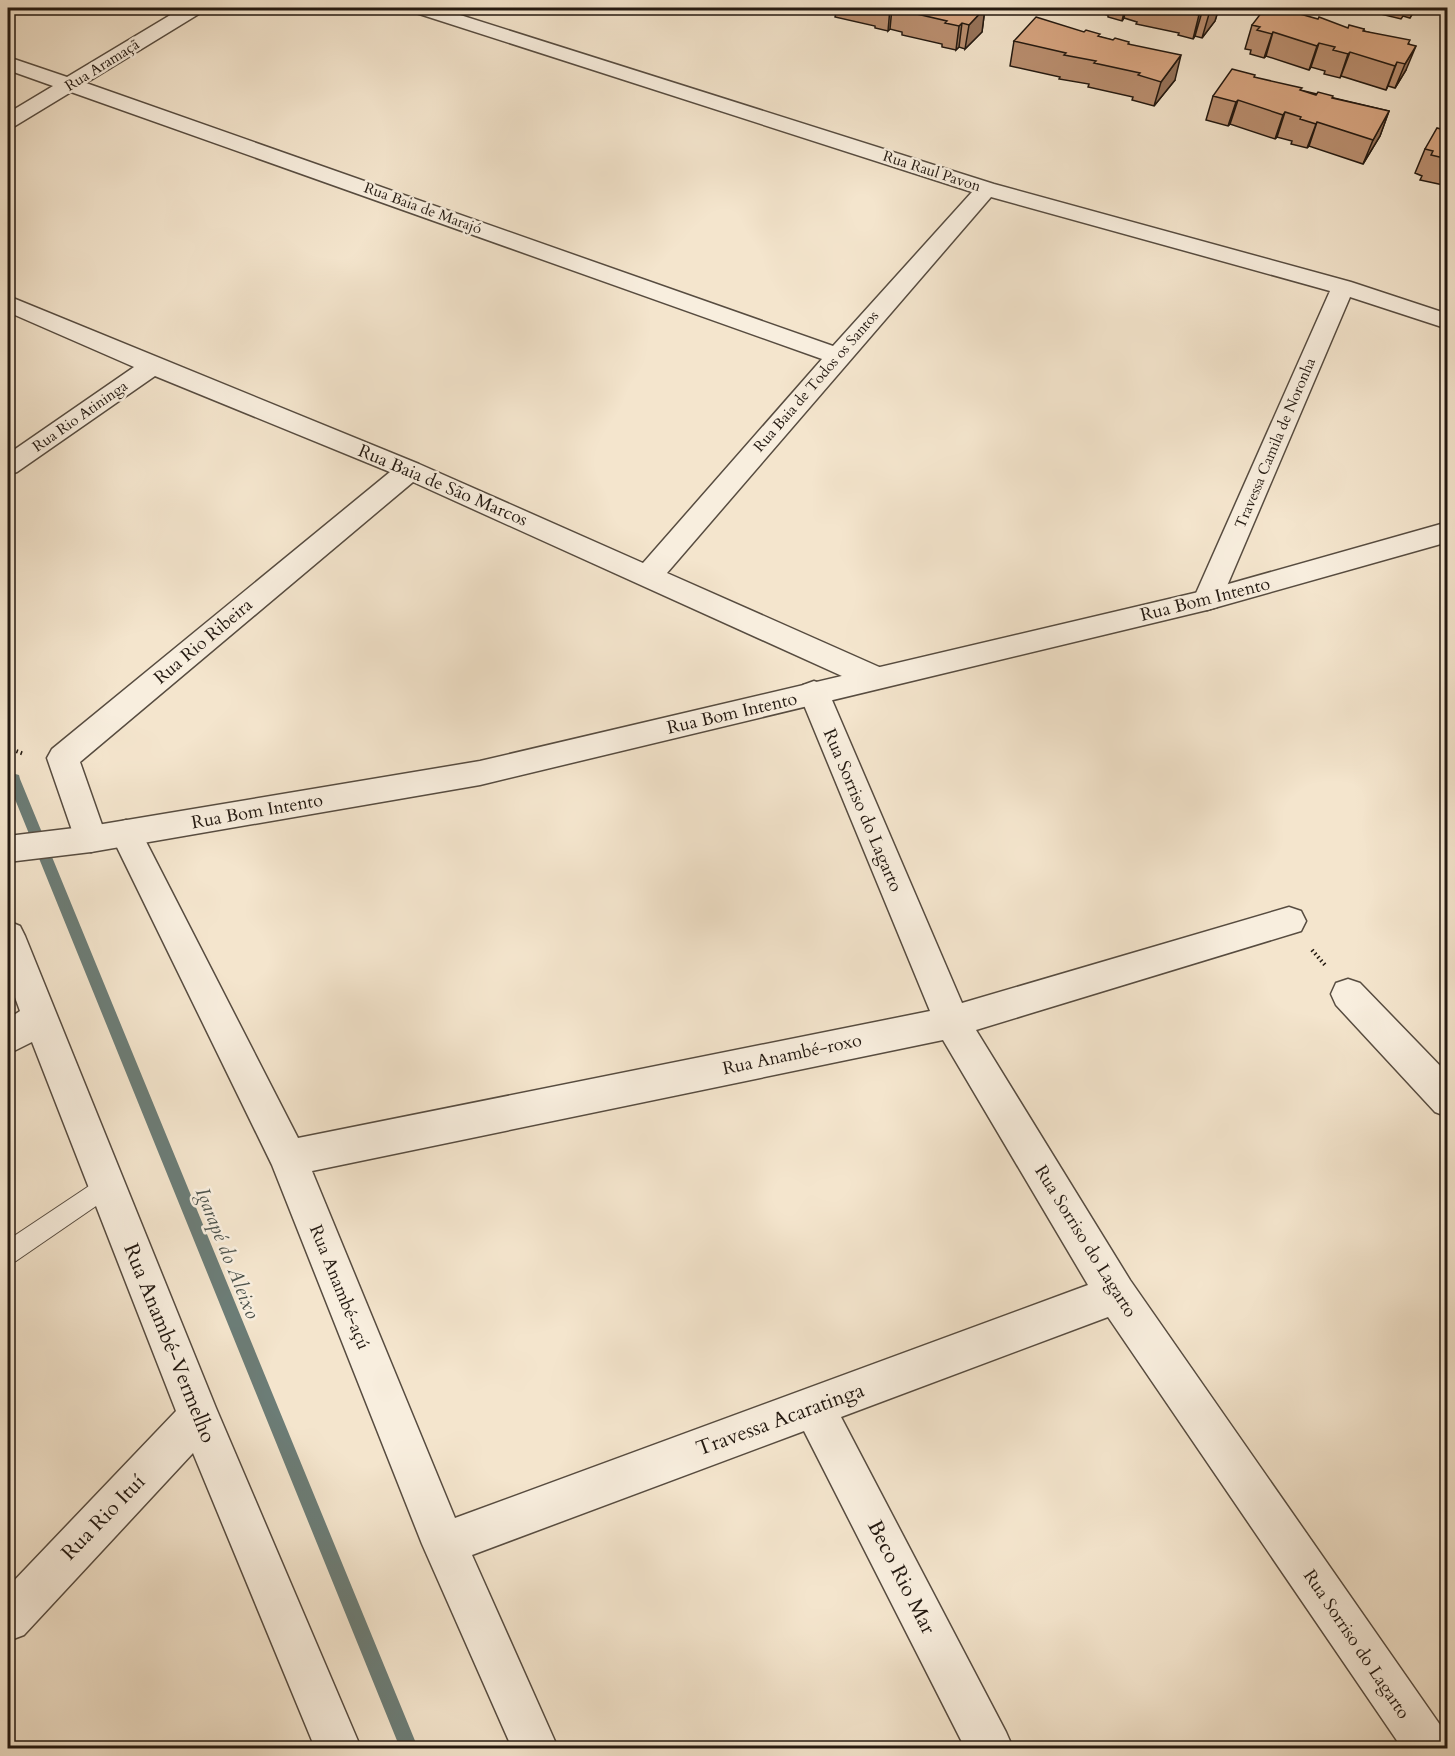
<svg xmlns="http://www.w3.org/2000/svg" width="1455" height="1756" viewBox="0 0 1455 1756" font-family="Cardo,serif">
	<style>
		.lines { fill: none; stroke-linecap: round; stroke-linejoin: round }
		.stream { fill: #6c7d77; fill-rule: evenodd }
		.service-casing { stroke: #574c40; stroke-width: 2 }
		.minor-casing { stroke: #574c40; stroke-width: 3 }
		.tertiary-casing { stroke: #574c40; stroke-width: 3 }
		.path { stroke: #231911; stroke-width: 4; stroke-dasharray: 1.5 3; stroke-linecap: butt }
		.service { fill: #f8eede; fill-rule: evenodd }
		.minor { fill: #f8eede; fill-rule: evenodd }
		.tertiary { fill: #f8eede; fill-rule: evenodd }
		.wall { fill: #ba8f70; stroke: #231911; stroke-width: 1.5 }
		.shaded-wall { fill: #97745b; stroke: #231911; stroke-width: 1.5 }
		.building { fill: #d8a682; stroke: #231911; stroke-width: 1.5 }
		.labels { text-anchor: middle; stroke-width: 5; stroke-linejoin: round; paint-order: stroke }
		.far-street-label { font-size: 15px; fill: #231911; stroke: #f8eede }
		.street-label { font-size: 18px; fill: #231911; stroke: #f8eede }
		.water-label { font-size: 20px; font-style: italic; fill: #4d534c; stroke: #f8eede }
		.near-street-label { font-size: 21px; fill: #231911; stroke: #f8eede }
	</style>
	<rect width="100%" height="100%" fill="#f4e5cd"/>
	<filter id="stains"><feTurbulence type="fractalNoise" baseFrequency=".00333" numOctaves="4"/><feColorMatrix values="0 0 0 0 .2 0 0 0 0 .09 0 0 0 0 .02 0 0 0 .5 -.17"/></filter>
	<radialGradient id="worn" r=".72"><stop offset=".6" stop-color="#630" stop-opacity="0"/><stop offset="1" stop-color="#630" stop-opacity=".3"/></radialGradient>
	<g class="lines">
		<path class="stream" d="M8,772L19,775L20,779L418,1748H400L8,782Z"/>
		<defs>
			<path id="service" d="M107,1174L115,1177L118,1185L115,1193L16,1261L8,1264V1240Z"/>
			<path id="minor" d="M182,8H205L202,12L86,83L833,346L972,192L413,12L411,8H438L994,184L1351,282L1448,314V329L1350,297L1221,600L1217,607L1207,610L1197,607L1193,600L1330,291L991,197L667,573L886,670L890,678L886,686L875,689L864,686L413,482L80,762L107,839L102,848L91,852L80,848L75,839L47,758L52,749L390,472L155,376L17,472L8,475V454L134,367L8,312V296L419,464L643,563L822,359L71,92L15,126L8,128V113L53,86L8,70V57L67,77Z
				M814,681L825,685L829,693L962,1003L1289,907L1301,911L1306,921L1301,931L976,1030L1130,1280L1445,1732L1448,1748H1402L1108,1317L841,1417L1006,1732L1013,1748H965L804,1431L472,1555L558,1748H512L422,1544L272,1165L110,833L115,824L126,820L137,824L298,1138L930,1011L799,693L803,685ZM943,1040L1088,1285L455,1518L312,1171Z
				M8,921L20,926L25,936L216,1408L361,1748H315L193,1453L24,1635L8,1641V1587L176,1411L32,1042L8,1054V1019L20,1011L8,978Z
				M1348,979L1360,983L1448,1074V1117L1435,1112L1336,1005L1331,994L1336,983Z"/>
			<path id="tertiary" d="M1448,522V542L1207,610L480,785L91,852L8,862V836L91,826L480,761L1207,590Z"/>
		</defs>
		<use href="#service" class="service-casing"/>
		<use href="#minor" class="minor-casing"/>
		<use href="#tertiary" class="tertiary-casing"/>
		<path class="path" d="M8,748L24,754
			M1312,950L1325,965"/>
		<use href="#service" class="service"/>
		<use href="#minor" class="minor"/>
		<use href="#tertiary" class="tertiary"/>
	</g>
	<path class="wall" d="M833,8H985L982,32L965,49L959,47L956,50L942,47V44L902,35V32L890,29L888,31L875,28V26L835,17L836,13L833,12Z
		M1073,8H1219L1215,21L1202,38L1195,36L1193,39L1178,35L1179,33L1136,24L1137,22L1124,18L1122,21L1108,17V15Z
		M1356,8H1416L1410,18L1403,16L1401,19Z
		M1252,25L1364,29V31L1409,44L1406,70L1395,88L1388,86L1386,90L1341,76L1340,78L1324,74L1325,71L1311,67L1309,70L1266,56L1264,58L1250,54L1251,50L1245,49Z
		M1099,37L1129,44L1175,80L1154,106L1132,100L1133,97L1088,87L1089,84L1059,79L1060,77L1010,66L1014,41Z
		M1255,78L1300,90L1389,111L1380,136L1363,164L1309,146L1307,148L1291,144L1292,141L1277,137L1275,139L1230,124L1228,126L1206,120L1213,96Z
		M1448,86V102L1442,100Z
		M1448,127V186L1420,180L1422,176L1415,173L1425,149Z"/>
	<path class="shaded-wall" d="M890,8H892L890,29L888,31Z
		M985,8L982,32L965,49L969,25Z
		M1125,8H1126L1124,18L1122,21Z
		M1214,8H1219L1215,21L1202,38L1209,14Z
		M1202,12L1195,36L1193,39L1199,15Z
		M962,23L959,47L956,50L959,26Z
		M1273,32L1266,56L1264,58L1272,34Z
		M1319,43L1311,67L1309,70L1317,46Z
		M1416,46L1406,70L1395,88L1405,64Z
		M1350,52L1341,76L1340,78L1348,54Z
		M1181,55L1175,80L1154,106L1161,82Z
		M1397,62L1388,86L1386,90L1395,66Z
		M1238,100L1230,124L1228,126L1236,102Z
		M1389,111L1380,136L1363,164L1373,140Z
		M1285,112L1277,137L1275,139L1283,115Z
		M1317,122L1309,146L1307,148L1316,124Z"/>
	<path class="building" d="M900,8H985L969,25L962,23L959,26L945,23L947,21L904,11L906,9Z
		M1175,8H1214L1209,14L1202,12L1199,15L1185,12L1186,10Z
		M1265,8L1272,10L1274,8H1279L1318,19L1319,17L1348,28L1349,25L1364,29L1363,31L1410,40L1408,44L1416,46L1405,64L1397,62L1395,66L1350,52L1348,54L1333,50L1335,47L1319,43L1317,46L1273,32L1272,34L1257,30L1260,27L1252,25Z
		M1036,17L1084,32L1086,30L1100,34L1098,36L1113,40L1115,38L1129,42L1128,44L1181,55L1161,82L1138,75L1140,73L1094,63L1096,61L1064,55L1066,53L1014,41Z
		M1232,69L1255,75L1254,77L1302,88L1300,90L1316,95L1318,92L1333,96L1332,98L1389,111L1373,140L1317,122L1316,124L1300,119L1301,117L1285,112L1283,115L1238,100L1236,102L1213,96Z
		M1447,126L1448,127V159L1431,155L1433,151L1425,149L1437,128L1444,130Z"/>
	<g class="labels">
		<g class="far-street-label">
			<text transform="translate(102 65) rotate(-32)" y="5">Rua Aramaçã</text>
			<text transform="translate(932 171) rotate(18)" y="5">Rua Raul Pavon</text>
			<text transform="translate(423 208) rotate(20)" y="5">Rua Baia de Marajó</text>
			<text transform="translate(816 381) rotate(-49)" y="5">Rua Baia de Todos os Santos</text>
			<text transform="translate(80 416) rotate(-35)" y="5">Rua Rio Atininga</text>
			<text transform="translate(1275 443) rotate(-67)" y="5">Travessa Camila de Noronha</text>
		</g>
		<g class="street-label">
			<text transform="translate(443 485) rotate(23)" y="6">Rua Baia de São Marcos</text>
			<text transform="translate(1205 599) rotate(-14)" y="6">Rua Bom Intento</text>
			<text transform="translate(203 641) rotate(-40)" y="6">Rua Rio Ribeira</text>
			<text transform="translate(732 713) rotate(-13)" y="6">Rua Bom Intento</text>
			<text transform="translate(863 810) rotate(67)" y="6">Rua Sorriso do Lagarto</text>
			<text transform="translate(257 811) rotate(-10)" y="6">Rua Bom Intento</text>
			<text transform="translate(792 1054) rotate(-12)" y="6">Rua Anambé-roxo</text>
			<text transform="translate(1086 1241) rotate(58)" y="6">Rua Sorriso do Lagarto</text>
			<text transform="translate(340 1287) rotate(68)" y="6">Rua Anambé-açú</text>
			<text transform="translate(1357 1644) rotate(56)" y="6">Rua Sorriso do Lagarto</text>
		</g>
		<g class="water-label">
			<text transform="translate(228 1253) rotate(68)" y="7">Igarapé do Aleixo</text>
		</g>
		<g class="near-street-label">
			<text transform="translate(170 1343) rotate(68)" y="7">Rua Anambé-Vermelho</text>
			<text transform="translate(780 1419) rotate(-20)" y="7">Travessa Acaratinga</text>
			<text transform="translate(103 1517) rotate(-46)" y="7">Rua Rio Ituí</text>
			<text transform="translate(902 1577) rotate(63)" y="7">Beco Rio Mar</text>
		</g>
	</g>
	<rect width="1455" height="1756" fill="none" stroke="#f4e5cd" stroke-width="30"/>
	<rect x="9" y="9" width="1437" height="1738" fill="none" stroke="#231911" stroke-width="3"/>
	<rect x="15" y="15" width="1425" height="1726" fill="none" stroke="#231911" stroke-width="1.5"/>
	<rect width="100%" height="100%" filter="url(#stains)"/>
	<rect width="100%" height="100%" fill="url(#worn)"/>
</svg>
